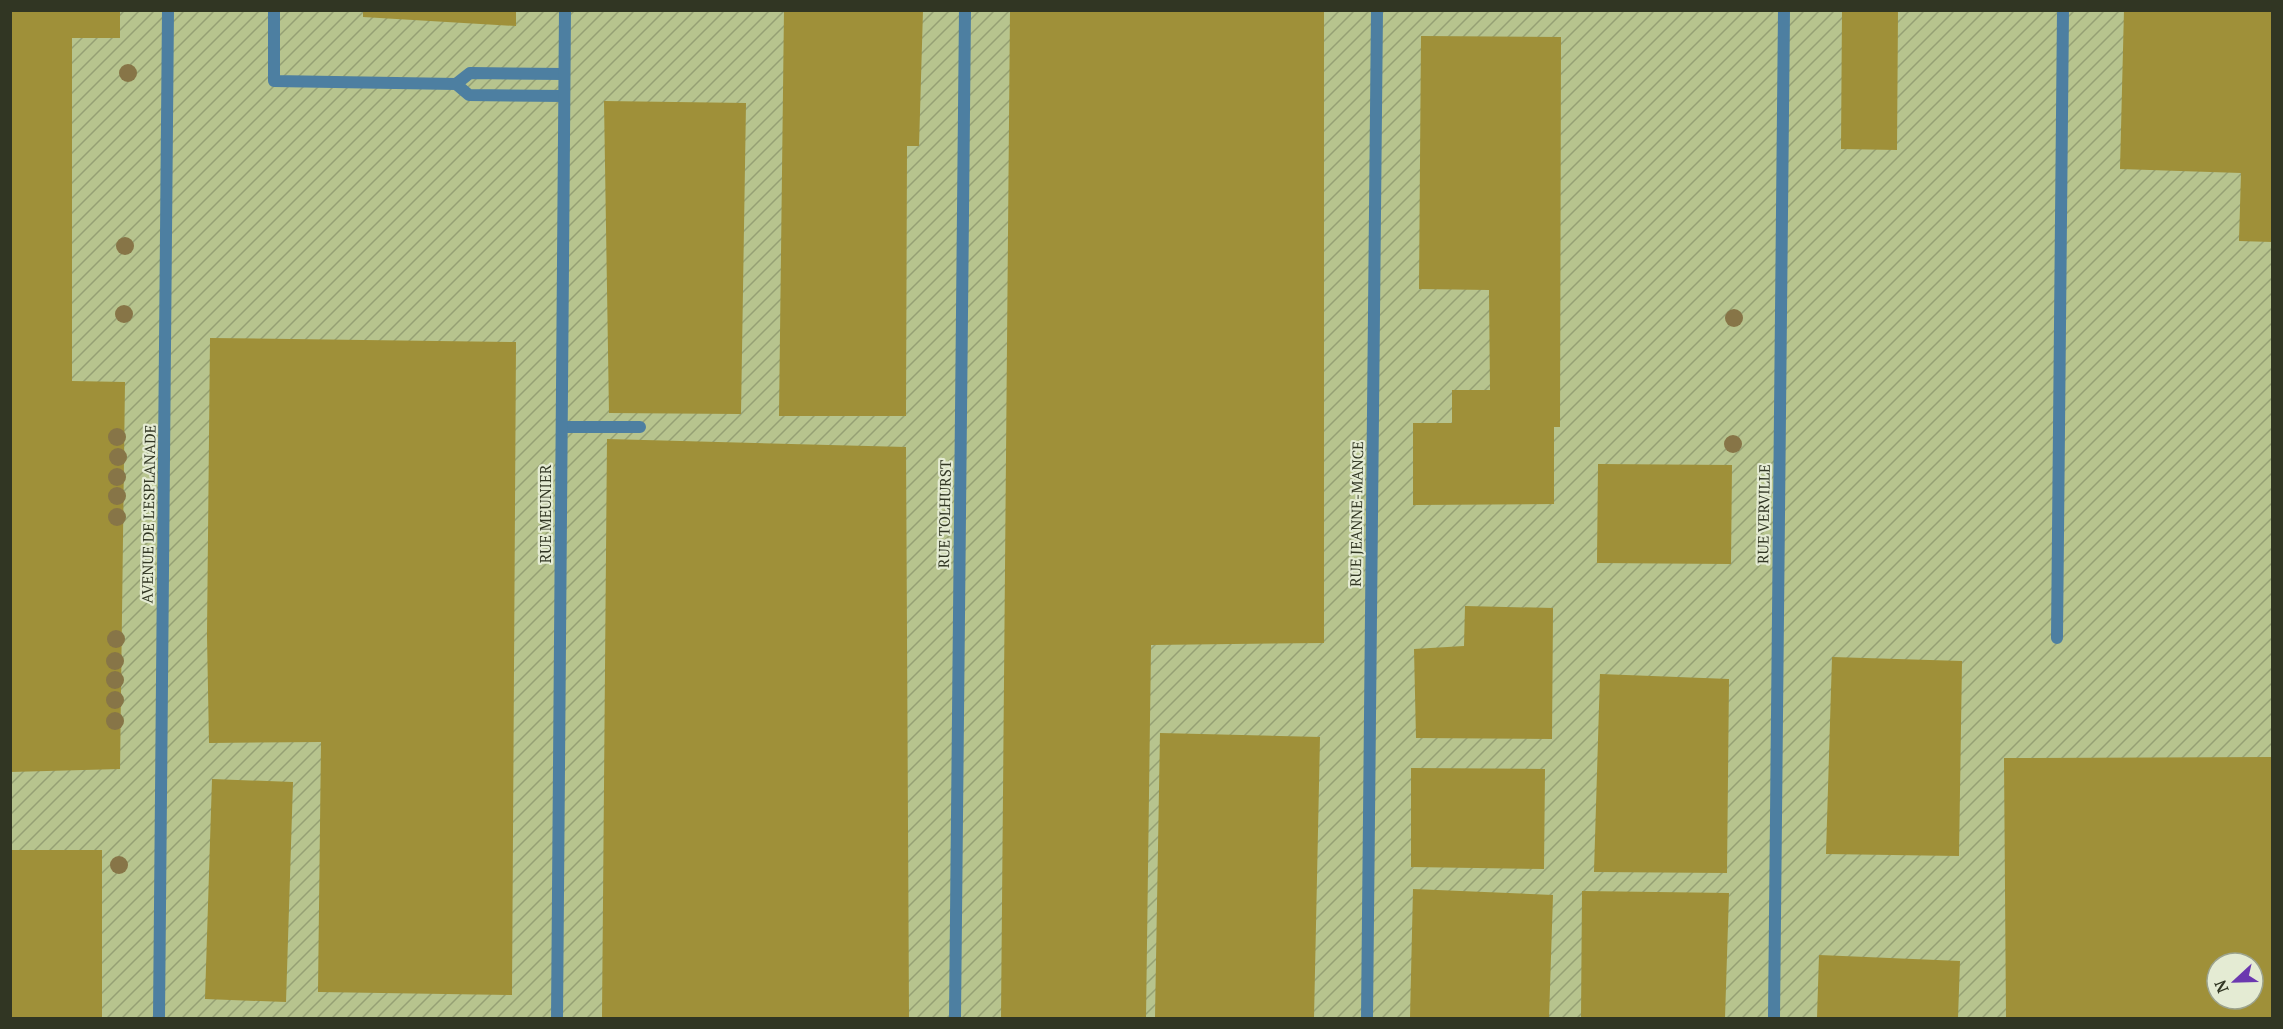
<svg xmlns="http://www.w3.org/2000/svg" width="2283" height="1029" viewBox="0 0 2283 1029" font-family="'PT Serif',serif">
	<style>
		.industrial { fill: url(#industrial-furrows); fill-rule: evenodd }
		.building { fill: #9f9039; fill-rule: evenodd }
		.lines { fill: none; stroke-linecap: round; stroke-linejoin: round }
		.service { stroke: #4d7fa1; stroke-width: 12 }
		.minor { stroke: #4d7fa1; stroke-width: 12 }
		.tree { fill: #877547 }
		.labels { text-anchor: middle; stroke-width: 4.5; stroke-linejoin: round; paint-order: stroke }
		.street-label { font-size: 15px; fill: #313623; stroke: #e4ebd3 }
	</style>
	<defs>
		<pattern id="industrial-furrows" width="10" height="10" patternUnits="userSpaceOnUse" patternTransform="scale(1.5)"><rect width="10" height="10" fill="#b7c48e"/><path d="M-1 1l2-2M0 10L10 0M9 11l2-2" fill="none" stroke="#95a074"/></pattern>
	</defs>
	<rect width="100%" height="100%" fill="#c1cd9e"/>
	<path class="industrial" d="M10,11H2272V1018H11ZM2217,963H2253V999H2217Z"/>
	<path class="building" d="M10,10H120V38H72V381L125,382L120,769L10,772Z
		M363,10H516V26L363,17Z
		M784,10H923L919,146H907L906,416H779Z
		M1010,10H1324V643L1151,645L1146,1018H1001Z
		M1842,10H1898L1897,150L1841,149Z
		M2124,10H2272V242L2239,241L2241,173L2120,169Z
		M1421,36L1561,37L1560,427H1554V504L1413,505V423H1452V390H1490L1489,290L1419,289Z
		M604,101L746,103L741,414L609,413Z
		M210,338L516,342L512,995L318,992L321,742L209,743L207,636Z
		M607,439L906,447L909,1018H602Z
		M1598,464L1732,465L1731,564L1597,563Z
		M1465,606L1553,608L1552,739L1416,738L1414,649L1464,646Z
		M1832,657L1962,661L1959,856L1826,854Z
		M1600,674L1729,679L1727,873L1594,872Z
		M1160,733L1320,737L1314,1018H1155Z
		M2272,757V1018H2006L2004,758ZM2217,963H2253V999H2217Z
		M1411,768L1545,769L1544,869L1411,867Z
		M212,779L293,782L286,1002L205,999Z
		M10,850H102V1018H10Z
		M1413,889L1553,895L1549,1018H1410Z
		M1582,891L1729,893L1725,1018H1581Z
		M1819,955L1960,961L1958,1018H1817Z"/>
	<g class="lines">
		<path class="service" d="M274,10V81L456,84L470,73L564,74
			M456,84L469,95L564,96
			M562,427H640
			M2057,638L2063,10"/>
		<path class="minor" d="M159,1018L168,10
			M557,1018L565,10
			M955,1018L965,10
			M1367,1018L1377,10
			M1774,1018L1784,10"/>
	</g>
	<g class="tree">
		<circle cx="128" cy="73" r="9"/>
		<circle cx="125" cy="246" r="9"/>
		<circle cx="124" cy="314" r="9"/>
		<circle cx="1734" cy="318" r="9"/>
		<circle cx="117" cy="437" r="9"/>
		<circle cx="1733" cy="444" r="9"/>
		<circle cx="118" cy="457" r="9"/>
		<circle cx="117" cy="477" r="9"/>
		<circle cx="117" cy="496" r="9"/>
		<circle cx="117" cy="517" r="9"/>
		<circle cx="116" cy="639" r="9"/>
		<circle cx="115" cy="661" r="9"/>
		<circle cx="115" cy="680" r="9"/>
		<circle cx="115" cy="700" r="9"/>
		<circle cx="115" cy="721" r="9"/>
		<circle cx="119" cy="865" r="9"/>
	</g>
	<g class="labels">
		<g class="street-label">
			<text transform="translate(149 514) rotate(-89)" y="5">AVENUE DE L'ESPLANADE</text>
			<text transform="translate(546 514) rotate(-90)" y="5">RUE MEUNIER</text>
			<text transform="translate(945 514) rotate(-89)" y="5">RUE TOLHURST</text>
			<text transform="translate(1357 514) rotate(-89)" y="5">RUE JEANNE-MANCE</text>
			<text transform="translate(1764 514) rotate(-89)" y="5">RUE VERVILLE</text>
		</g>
	</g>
	<rect width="2283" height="1029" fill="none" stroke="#313623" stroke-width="24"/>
	<g transform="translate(2235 981) rotate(248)"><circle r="28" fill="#e4ebd3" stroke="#9ca38d" stroke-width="1.5"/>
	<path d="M0-4.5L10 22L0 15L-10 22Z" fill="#6b38af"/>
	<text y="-9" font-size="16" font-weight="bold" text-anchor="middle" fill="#313623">N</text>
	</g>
</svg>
